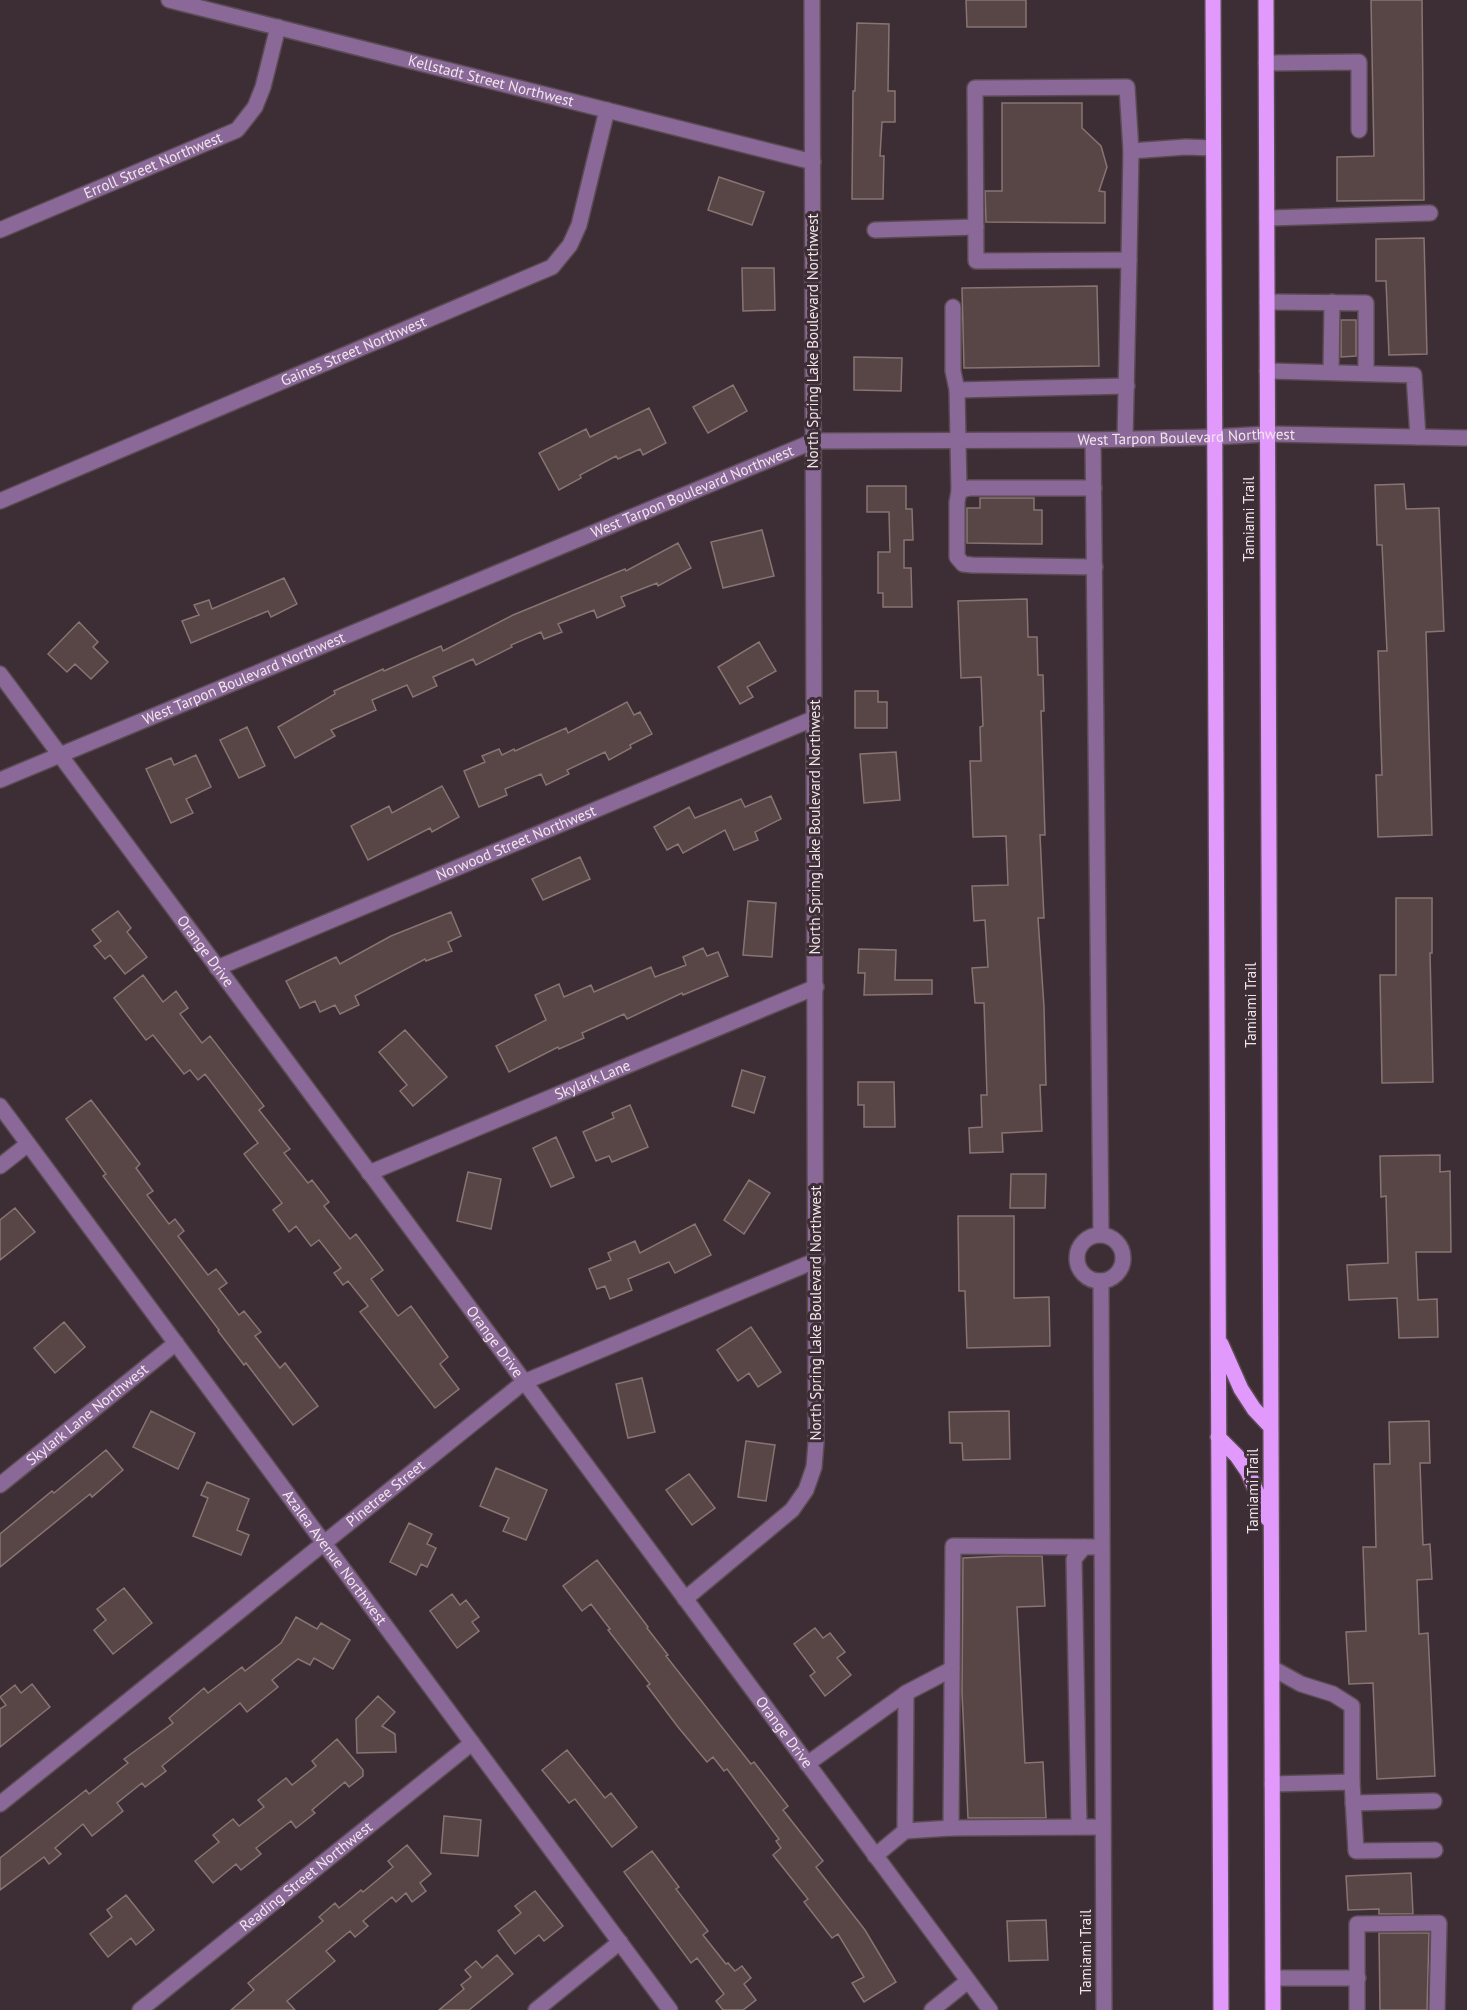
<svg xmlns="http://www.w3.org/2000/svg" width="1467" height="2010" viewBox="0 0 1467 2010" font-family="'PT Sans',sans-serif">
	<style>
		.building { fill: #584545; stroke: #887473; stroke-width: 1.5 }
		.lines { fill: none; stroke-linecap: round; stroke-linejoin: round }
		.minor-casing { stroke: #5a4b52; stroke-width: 18 }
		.major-casing { stroke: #5a4b52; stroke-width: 18 }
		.minor { stroke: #8a6897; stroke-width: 15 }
		.major { stroke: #e19afb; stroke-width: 15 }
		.labels { text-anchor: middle; stroke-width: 6; stroke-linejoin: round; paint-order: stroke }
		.street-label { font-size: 15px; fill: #f1e6eb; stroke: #3d2e35 }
	</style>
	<rect width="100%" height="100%" fill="#3d2e35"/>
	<path class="building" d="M966,0H1026V27H967Z
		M1371,0H1422L1424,200L1337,201V157L1374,156Z
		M857,23L889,24L888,91H895V122H882L880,156H884L883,199H852L853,91H855Z
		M1002,103H1082V128L1101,146L1107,167L1099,191L1105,192V223L986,222L985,191H1002Z
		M719,177L764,192L752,225L708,210Z
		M1424,238L1427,354L1389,355L1386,281H1376V239Z
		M742,268H774L775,310L743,311Z
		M1097,286L1099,366L964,368L962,288Z
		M1341,320H1356V356L1341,357Z
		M854,357L902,358L901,391L854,390Z
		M733,385L747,411L708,433L693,407Z
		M649,408L666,443L643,455L640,449L618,459L616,456L580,475L581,478L559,490L539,453L586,429L590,437Z
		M1404,484L1406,509L1439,508L1444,631L1426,632L1432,835L1378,837L1376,775H1382L1378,651H1387L1382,545H1377L1375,485Z
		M867,486H906V509H912L913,540H904V568H911L912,607H883V593H878V552H890L889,512H867Z
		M980,498H1034V510H1042V544L967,543V508H980Z
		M762,530L774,576L723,588L711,542Z
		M678,543L691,568L658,586L657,583L621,597L625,606L597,618L594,610L558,624L562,632L544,639L541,632L511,645L512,647L476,665L473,659L433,677L437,686L413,697L407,685L372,700L376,710L331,730L335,736L295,758L278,727L335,694L334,691L383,669L384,671L441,646L443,651L513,615L625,569L626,571Z
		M284,578L297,604L271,617L268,611L191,643L182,621L199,615L194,605L209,600L212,609Z
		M1027,599L1028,637H1037L1038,675H1043L1044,711H1041L1045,835H1040L1044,918H1038L1044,1007L1046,1085H1040L1042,1131L1002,1133L1003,1152L970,1153L969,1128L982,1127L981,1095H987L984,1003H975L972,968L988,967L985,920L974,921L972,886L1008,885L1006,836L973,837L970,761H981L980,727L983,726L981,677L961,678L958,601Z
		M79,622L98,642L93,647L108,662L91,679L75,664L67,672L48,654Z
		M759,642L776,671L747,687L753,697L740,704L718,667Z
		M855,691H878V702H887V728H855Z
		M627,702L634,715L640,712L652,734L630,745L631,748L609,760L605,752L567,770L569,774L546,785L541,774L505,789L507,795L479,807L464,771L485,762L482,756L499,749L502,755L514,749L515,751L566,728L568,733Z
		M247,727L265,766L239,778L220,740Z
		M896,752L900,800L864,803L860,754Z
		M196,755L211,787L186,799L193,813L171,823L146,769L171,758L174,765Z
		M442,786L459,817L432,832L430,828L368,860L351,826L389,806L392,813Z
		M771,796L781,819L755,832L758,840L734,850L725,830L683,853L678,844L667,850L654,827L689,807L695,818L741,799L745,807Z
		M580,857L590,879L543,900L532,879Z
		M1396,898H1432V953H1430L1433,1082L1382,1083L1380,975H1396Z
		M748,901L776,903L772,957L743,955Z
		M118,911L131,928L127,932L147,957L125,974L110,955L105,959L94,946L101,941L92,930Z
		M451,912L461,936L448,942L452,951L426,961L425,959L355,996L359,1005L340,1014L335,1005L320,1012L315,1001L300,1008L286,981L336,957L340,964L391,936Z
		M703,948L707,956L718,952L728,976L683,995L682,993L627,1019L624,1014L582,1033L584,1038L559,1049L558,1047L509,1072L496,1046L546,1020L535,995L559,984L564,997L591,985L594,992L651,967L655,977L686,965L683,957Z
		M859,949L896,950L895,980H932V994L864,995L865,973H858Z
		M143,975L163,1002L176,991L188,1008L180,1014L202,1043L210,1036L264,1106L259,1110L290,1149L284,1153L308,1183L312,1180L329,1202L324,1206L350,1239L356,1234L383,1270L371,1279L398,1316L411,1306L448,1357L440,1364L459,1389L435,1408L360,1312L368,1306L348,1281L343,1285L334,1273L341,1268L319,1240L311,1246L296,1226L289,1232L273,1210L282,1203L244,1154L258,1143L205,1074L198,1080L190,1070L184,1074L153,1035L146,1040L114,998Z
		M405,1030L447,1077L413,1106L400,1091L407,1085L379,1052Z
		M742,1070L765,1077L754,1113L732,1106Z
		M858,1082H894L895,1127H864V1105H858Z
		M91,1100L140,1164L136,1168L153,1191L147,1195L169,1224L175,1219L184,1231L178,1236L208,1275L216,1269L227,1283L219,1289L239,1315L244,1311L261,1332L255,1336L280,1368L285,1363L318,1406L293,1425L246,1363L244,1365L218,1331L219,1330L103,1176L106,1174L66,1119Z
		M630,1105L648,1147L612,1162L609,1156L596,1161L583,1132L614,1118L612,1113Z
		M556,1137L574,1177L551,1187L533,1148Z
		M1440,1155V1172L1450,1171L1451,1252H1416L1418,1300L1437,1299L1438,1337L1399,1338L1397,1298L1349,1300L1347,1265L1388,1263L1386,1196L1381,1197L1380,1156Z
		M468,1172L501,1179L491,1229L457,1221Z
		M1011,1174H1046L1045,1208H1010Z
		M749,1180L770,1193L744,1234L724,1220Z
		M15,1208L35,1232L0,1260V1220Z
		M958,1216H1014V1298L1049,1297L1050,1346L967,1348L965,1291H959Z
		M695,1224L711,1255L675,1273L669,1262L628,1279L632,1290L610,1299L605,1286L597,1289L589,1269L611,1260L608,1253L635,1241L640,1253Z
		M64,1322L85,1347L55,1373L34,1348Z
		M751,1327L781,1372L758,1387L749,1373L738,1381L717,1350Z
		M642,1378L655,1432L628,1438L616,1384Z
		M151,1411L195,1433L178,1469L133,1447Z
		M1009,1411L1010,1459L963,1460L962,1443H950L949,1412Z
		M1429,1421L1430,1463H1420L1423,1545L1430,1544L1432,1579L1417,1580L1419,1634L1428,1633L1435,1776L1377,1779L1373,1683L1349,1684L1346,1632L1366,1631L1363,1547H1376L1374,1464H1390L1389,1422Z
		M746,1441L775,1445L766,1501L738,1497Z
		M106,1450L123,1470L92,1497L90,1494L0,1567V1534L52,1491L54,1493Z
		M496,1468L547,1490L526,1540L503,1531L509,1518L480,1506Z
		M689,1474L715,1508L692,1525L666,1490Z
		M207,1482L249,1499L237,1530L249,1535L241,1555L193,1536L208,1498L201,1495Z
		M409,1523L432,1534L427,1544L436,1548L427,1567L421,1564L416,1575L390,1562Z
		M1004,1556H1042L1045,1606L1017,1607L1025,1763L1043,1762L1046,1818H968L962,1693L963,1558Z
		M597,1560L648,1627L647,1628L668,1655L666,1656L751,1764L754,1762L788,1806L783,1810L823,1861L816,1867L865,1930L896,1982L864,2002L852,1983L864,1977L838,1934L832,1938L804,1902L808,1899L773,1855L781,1848L776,1841L779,1839L727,1769L724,1771L713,1757L707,1762L678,1727L647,1686L650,1684L608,1630L610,1629L591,1604L582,1611L563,1586Z
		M124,1588L152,1623L113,1654L94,1630L106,1620L97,1609Z
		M452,1594L460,1605L466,1600L479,1617L472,1622L479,1631L457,1648L430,1611Z
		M296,1617L317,1629L321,1623L350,1640L333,1669L314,1658L310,1665L298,1659L272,1680L278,1687L247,1712L240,1703L162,1766L166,1771L145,1787L142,1783L117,1803L123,1811L92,1836L83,1824L55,1848L61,1854L49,1864L44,1857L0,1890V1858L86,1790L89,1794L128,1763L124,1759L173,1723L169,1718L204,1688L208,1693L242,1667L245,1671L281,1643Z
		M815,1628L823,1638L830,1633L845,1652L837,1658L851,1675L825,1696L810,1676L815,1672L794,1644Z
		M32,1684L50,1707L0,1747V1709L6,1705L0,1697L15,1685L21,1693Z
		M378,1696L395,1712L382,1726L395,1734L396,1752L357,1753L356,1719Z
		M337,1739L363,1770V1776L349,1787L345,1782L312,1810L315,1813L296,1828L291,1821L256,1848L261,1854L241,1870L236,1864L213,1883L195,1861L219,1842L213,1835L233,1819L239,1826L264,1807L258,1800L286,1778L292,1785L316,1766L312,1761Z
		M567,1750L605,1798L611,1793L637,1827L612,1847L575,1799L569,1803L542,1770Z
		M444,1816L481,1820L478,1856L441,1853Z
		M407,1845L431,1874L420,1883L426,1891L412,1902L406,1893L396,1902L392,1897L363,1921L368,1926L355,1937L350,1931L326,1951L335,1961L287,2001L295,2010H231L254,1990L248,1983L323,1921L319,1917L335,1903L339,1908L361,1890L363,1892L393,1867L388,1861Z
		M652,1851L679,1887L676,1889L708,1931L703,1935L726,1964L728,1963L735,1971L742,1966L751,1978L744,1984L756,2000L743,2010H723L716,2001L724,1994L697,1958L691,1963L624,1872Z
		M1411,1873L1413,1914H1379V1909L1348,1910L1346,1876Z
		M535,1891L563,1926L544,1941L539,1935L515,1954L498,1931L521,1913L515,1906Z
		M126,1895L154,1930L136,1945L131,1938L108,1957L90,1934L112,1917L107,1910Z
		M1046,1920L1048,1960L1009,1961L1007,1921Z
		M1379,1933H1429L1427,2010H1380Z
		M497,1955L513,1974L469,2010H439L464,1989L461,1985L471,1977L465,1970L476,1961L482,1968Z"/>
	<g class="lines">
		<defs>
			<g id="minor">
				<path id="s1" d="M169,0L813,162"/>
				<path d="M1266,63L1359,62V130"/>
				<path d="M1267,218L1430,213"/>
				<path id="s2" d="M0,230L237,130L255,107L263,87L278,27"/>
				<path d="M875,230L976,227"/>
				<path d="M1129,260L1131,151"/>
				<path d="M1267,302L1366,303V373"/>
				<path d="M953,307V371L957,390L959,491"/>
				<path d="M1267,371L1414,375L1418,437"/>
				<path d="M1331,372L1332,302"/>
				<path d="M957,390L1127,386"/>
				<path d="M1125,439L1129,260L976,261L975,88L1127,87L1131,151L1186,147L1213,148"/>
				<path d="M1093,440L1101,1235"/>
				<path d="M1094,488H969L959,491L957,502V557L963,564L972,565L1095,567"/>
				<path id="s3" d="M0,501L552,267L570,245L579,225L607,110"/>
				<path id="s4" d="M0,674L990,2010"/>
				<path id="s5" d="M0,780L814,441L1093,440L1214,437L1267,434L1467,438"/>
				<path id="s6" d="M217,968L815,718"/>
				<path id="s7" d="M0,1106L670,2010"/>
				<path d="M0,1166L28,1144"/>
				<path id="s8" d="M369,1173L816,987"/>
				<circle cx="1100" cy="1258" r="23"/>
				<path d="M1101,1281L1104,2010"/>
				<path id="s9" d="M0,1485L176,1343"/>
				<path d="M1102,1547L953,1546L951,1828L1103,1827"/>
				<path d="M685,1599L792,1510L806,1490L814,1467L816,1443L812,0"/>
				<path d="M1272,1668L1301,1684L1333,1694L1352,1706V1782L1272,1784"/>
				<path d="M906,1693L952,1669"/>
				<path d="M807,1764L906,1693L905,1831L875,1856"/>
				<path d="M1352,1782L1356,1851L1435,1850"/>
				<path d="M1353,1803L1434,1801"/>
				<path id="s10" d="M0,1804L524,1382L817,1260"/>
				<path d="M1079,1827L1074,1559L1084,1547"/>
				<path d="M905,1831L951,1828"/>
				<path d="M1273,1978H1358"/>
				<path id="s11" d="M140,2010L472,1743"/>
				<path d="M536,2010L620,1942"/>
				<path d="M932,2010L968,1981"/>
				<path d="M1357,2010V1924L1439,1923L1437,2010"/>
			</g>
			<path id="major" d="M1213,0L1221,2010
				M1266,0L1273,2010
				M1221,1344L1241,1389L1254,1409L1271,1427
				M1218,1437L1237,1456L1248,1472L1268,1519"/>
		</defs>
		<use href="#minor" class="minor-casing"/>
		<use href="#major" class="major-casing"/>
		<use href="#minor" class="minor"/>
		<use href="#major" class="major"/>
	</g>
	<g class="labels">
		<g class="street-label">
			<text dy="5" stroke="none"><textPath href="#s1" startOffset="332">Kellstadt Street Northwest</textPath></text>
			<text dy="5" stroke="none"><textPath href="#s2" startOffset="166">Erroll Street Northwest</textPath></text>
			<text transform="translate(813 341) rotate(-90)" y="5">North Spring Lake Boulevard Northwest</text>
			<text dy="5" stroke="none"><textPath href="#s3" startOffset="384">Gaines Street Northwest</textPath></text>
			<text dy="5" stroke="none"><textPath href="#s5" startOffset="1254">West Tarpon Boulevard Northwest</textPath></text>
			<text dy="5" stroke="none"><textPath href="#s5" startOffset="750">West Tarpon Boulevard Northwest</textPath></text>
			<text transform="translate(1249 519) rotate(-90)" y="5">Tamiami Trail</text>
			<text dy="5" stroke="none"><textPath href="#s5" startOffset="264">West Tarpon Boulevard Northwest</textPath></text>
			<text transform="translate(815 827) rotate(-90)" y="5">North Spring Lake Boulevard Northwest</text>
			<text dy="5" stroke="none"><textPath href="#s6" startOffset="324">Norwood Street Northwest</textPath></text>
			<text dy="5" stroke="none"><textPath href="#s4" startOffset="345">Orange Drive</textPath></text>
			<text transform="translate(1251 1005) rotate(-90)" y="5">Tamiami Trail</text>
			<text dy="5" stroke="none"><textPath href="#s8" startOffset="242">Skylark Lane</textPath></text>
			<text transform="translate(816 1313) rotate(-90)" y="5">North Spring Lake Boulevard Northwest</text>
			<text dy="5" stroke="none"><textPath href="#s4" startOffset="831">Orange Drive</textPath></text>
			<text dy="5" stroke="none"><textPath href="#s9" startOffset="112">Skylark Lane Northwest</textPath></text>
			<text transform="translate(1253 1491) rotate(-90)" y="5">Tamiami Trail</text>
			<text dy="5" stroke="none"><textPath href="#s10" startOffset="495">Pinetree Street</textPath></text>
			<text dy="5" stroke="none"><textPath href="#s7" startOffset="562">Azalea Avenue Northwest</textPath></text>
			<text dy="5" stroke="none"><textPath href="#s4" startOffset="1317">Orange Drive</textPath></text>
			<text dy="5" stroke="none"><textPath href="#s11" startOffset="213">Reading Street Northwest</textPath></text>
			<text transform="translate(1086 1952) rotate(-90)" y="5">Tamiami Trail</text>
		</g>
	</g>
</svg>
